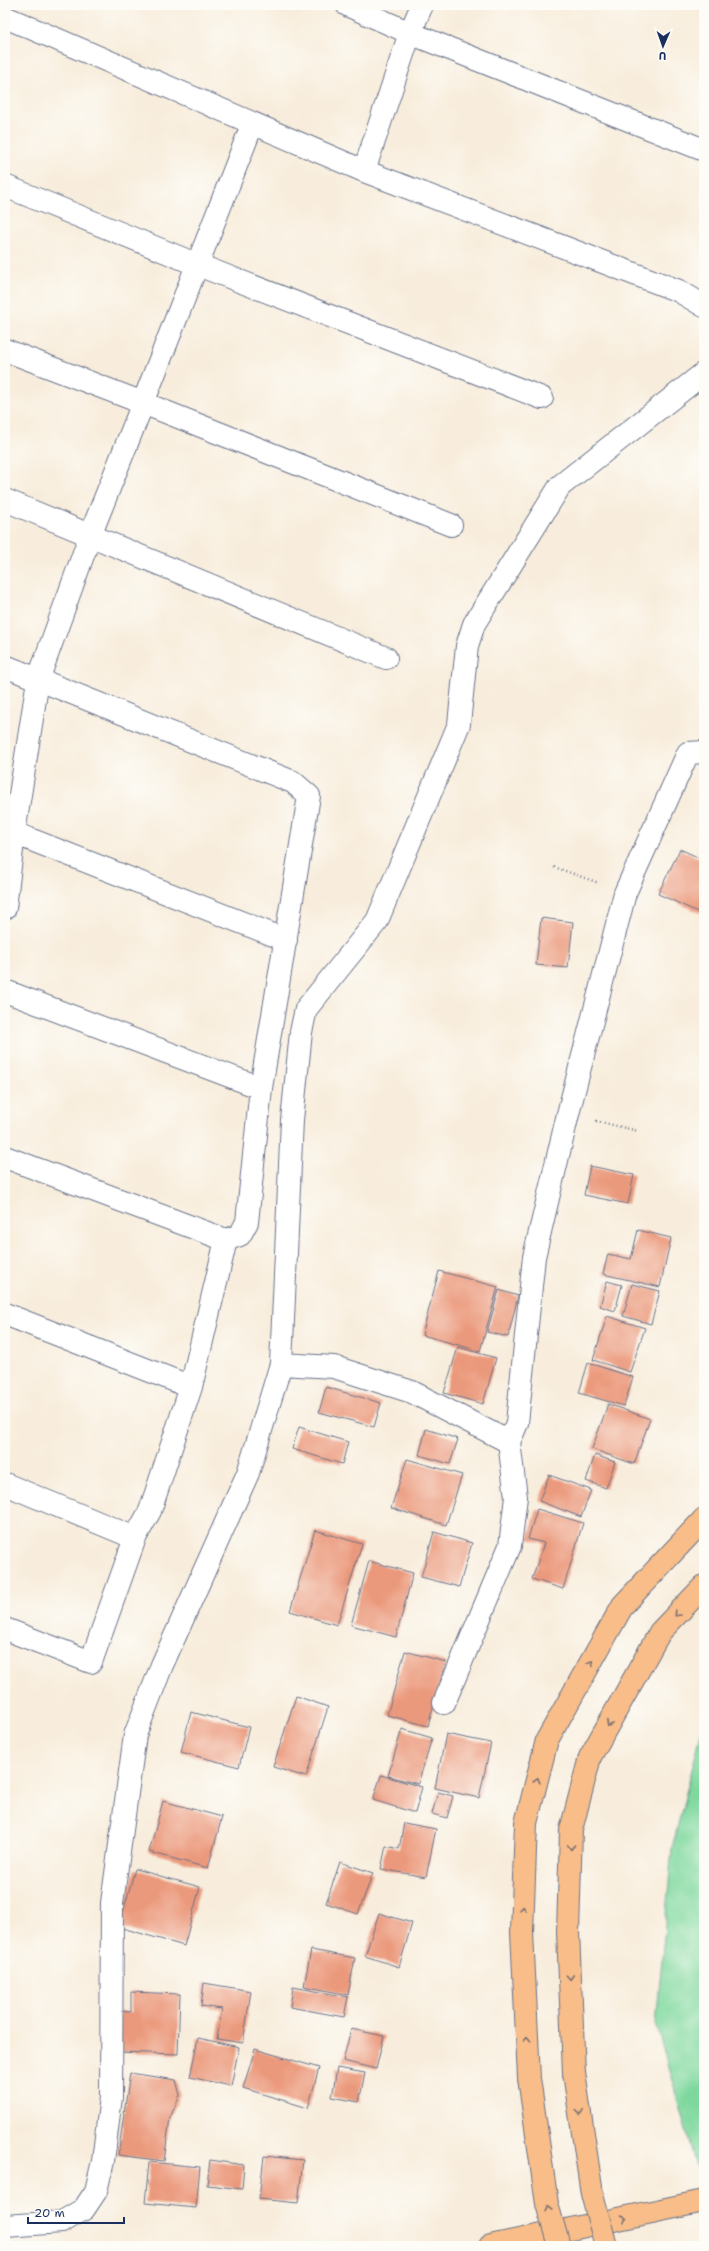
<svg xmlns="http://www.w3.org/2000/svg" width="709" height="2251" viewBox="0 0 709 2251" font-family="'Shantell Sans',sans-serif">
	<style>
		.green { fill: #7ed89d; stroke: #4c847e }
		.building { fill: #eb997c }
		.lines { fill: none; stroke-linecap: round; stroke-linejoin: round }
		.street-casing { stroke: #68728a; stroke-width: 24 }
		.highway-casing { stroke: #68728a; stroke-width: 24 }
		.path { stroke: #68728a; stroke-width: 2.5; stroke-dasharray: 1 3; stroke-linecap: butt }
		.street { stroke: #fff; stroke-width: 22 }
		.highway { stroke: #f8bd88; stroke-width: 22 }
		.highway-bridge-casing { stroke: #68728a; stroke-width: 24; stroke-linecap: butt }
		.highway-bridge { stroke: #f8bd88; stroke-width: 22 }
		.oneway { stroke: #7e6f71 }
	</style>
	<rect width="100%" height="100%" fill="#fdfcf7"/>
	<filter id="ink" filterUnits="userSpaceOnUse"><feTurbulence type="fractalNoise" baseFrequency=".025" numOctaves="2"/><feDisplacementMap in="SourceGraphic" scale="8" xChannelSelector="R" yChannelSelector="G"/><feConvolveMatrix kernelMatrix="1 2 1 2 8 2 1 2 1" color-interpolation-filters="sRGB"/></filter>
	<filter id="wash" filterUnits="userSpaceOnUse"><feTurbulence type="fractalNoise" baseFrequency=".012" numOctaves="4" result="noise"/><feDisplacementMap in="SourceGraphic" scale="16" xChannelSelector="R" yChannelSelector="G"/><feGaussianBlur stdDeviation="0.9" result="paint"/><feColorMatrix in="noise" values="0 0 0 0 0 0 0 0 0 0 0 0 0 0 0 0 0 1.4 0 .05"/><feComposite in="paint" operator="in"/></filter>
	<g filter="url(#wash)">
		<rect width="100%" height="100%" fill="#f8eddc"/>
		<path class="green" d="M704,1722V2164L696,2166L656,2024L672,1848Z"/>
		<g id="blocks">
			<path class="building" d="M680,849L704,860V906L700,913L658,894Z
				M541,918L573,922L568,968L536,965Z
				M590,1166L634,1175L628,1204L584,1195Z
				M638,1230L671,1238L660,1287L603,1274L608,1254L631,1259Z
				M439,1271L498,1287L480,1351L422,1335Z
				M607,1281L622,1285L615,1311L600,1306Z
				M632,1284L660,1291L651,1324L623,1316Z
				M499,1290L518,1296L508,1337L487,1332Z
				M607,1316L645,1328L630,1372L593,1360Z
				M458,1347L496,1358L483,1404L444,1393Z
				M588,1363L633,1377L624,1406L579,1393Z
				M326,1387L381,1403L374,1427L319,1412Z
				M608,1404L650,1419L634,1464L592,1449Z
				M299,1427L348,1442L342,1464L292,1449Z
				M426,1429L458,1439L450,1464L419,1455Z
				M595,1455L615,1462L606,1488L586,1481Z
				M407,1459L462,1475L446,1525L391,1508Z
				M549,1475L591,1490L581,1517L539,1501Z
				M537,1509L583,1523L563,1589L532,1579L544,1543L528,1539Z
				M315,1530L362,1544L337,1625L290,1611Z
				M434,1532L472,1543L459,1587L421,1577Z
				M369,1561L413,1573L396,1637L351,1625Z
				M405,1651L446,1662L428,1726L387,1715Z
				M296,1696L328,1707L306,1777L273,1767Z
				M191,1712L249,1727L239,1767L181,1752Z
				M402,1729L432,1738L418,1784L388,1776Z
				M446,1734L491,1743L479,1798L435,1788Z
				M381,1775L422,1787L415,1813L373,1800Z
				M438,1792L453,1796L447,1818L432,1814Z
				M163,1801L222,1817L208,1868L149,1852Z
				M404,1823L436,1829L426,1877L381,1869L386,1846L399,1849Z
				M340,1862L373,1873L358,1914L326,1903Z
				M135,1869L200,1887L184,1946L119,1927Z
				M379,1913L412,1923L399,1967L365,1956Z
				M311,1950L355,1958L348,1995L304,1986Z
				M204,1983L251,1991L243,2043L217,2039L222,2009L201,2006Z
				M293,1987L348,1997L344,2017L290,2007Z
				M131,1992L180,1994L178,2054L117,2052L119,2011L131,2012Z
				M351,2029L384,2036L376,2069L343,2061Z
				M198,2038L239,2047L231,2086L190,2077Z
				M255,2049L319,2068L308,2108L243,2088Z
				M337,2068L365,2073L359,2102L332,2097Z
				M130,2073L176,2080L180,2095L170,2118L164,2161L118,2155Z
				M264,2156L303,2160L298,2203L259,2199Z
				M210,2160L244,2165L242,2189L207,2185Z
				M149,2162L200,2167L196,2208L145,2203Z"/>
		</g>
	</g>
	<g filter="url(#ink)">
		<use href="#blocks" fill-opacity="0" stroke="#68728a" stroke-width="1"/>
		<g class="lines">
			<defs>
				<path id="street" d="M347,5L410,33L422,5
					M5,17L364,171L679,291L704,306
					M364,171L410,33L704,150
					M5,186L198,265L542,398
					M5,350L143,403L252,125
					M5,500L386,658
					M5,666L293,782L309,796L261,1088L247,1222L240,1235L226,1240L5,1157
					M14,833L286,940
					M5,908L14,833L38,680L90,536L143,403L451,525
					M5,991L261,1088
					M5,1314L191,1387
					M281,1364L292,1120L301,1032L306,1009L377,921L459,724L467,646L474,624L560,486L704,373
					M5,1484L135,1538L150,1511L191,1387L226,1240
					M5,1629L91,1662L135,1538
					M444,1703L510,1546L516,1497L509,1442
					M5,2226L62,2222L84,2209L96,2191L103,2161L111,2097L112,1903L135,1735L162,1665L248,1473L281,1364L334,1367L412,1392L509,1442L517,1423L534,1257L568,1114L625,893L688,753L704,752"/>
				<path id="highway" d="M574,2073L568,1932L571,1830L590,1757L660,1632L704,1586
					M529,2078L522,1932L526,1823L547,1740L623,1605L704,1519
					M490,2246L704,2201"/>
			</defs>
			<use href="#street" class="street-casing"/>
			<use href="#highway" class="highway-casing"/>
			<path class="path" d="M554,867L599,883
				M596,1121L638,1131"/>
			<use href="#street" class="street"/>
			<use href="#highway" class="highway"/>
			<defs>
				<path id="highway-bridge" d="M574,2073L592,2194L606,2246
					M529,2078L547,2204L559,2246"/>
			</defs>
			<use href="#highway-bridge" class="highway-bridge-casing"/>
			<use href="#highway-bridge" class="highway-bridge"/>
		</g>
		<defs><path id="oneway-chevron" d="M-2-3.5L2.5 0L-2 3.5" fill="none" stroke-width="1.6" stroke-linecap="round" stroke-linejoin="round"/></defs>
		<g class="oneway">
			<use href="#oneway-chevron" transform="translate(677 1614) rotate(133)"/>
			<use href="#oneway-chevron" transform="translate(591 1663) rotate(-61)"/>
			<use href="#oneway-chevron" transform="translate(609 1724) rotate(119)"/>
			<use href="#oneway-chevron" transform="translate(537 1780) rotate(-75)"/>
			<use href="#oneway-chevron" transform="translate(571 1847) rotate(92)"/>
			<use href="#oneway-chevron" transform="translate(523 1909) rotate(-88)"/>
			<use href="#oneway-chevron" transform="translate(570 1977) rotate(87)"/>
			<use href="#oneway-chevron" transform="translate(527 2039) rotate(-93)"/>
			<use href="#oneway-chevron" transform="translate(580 2112) rotate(82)"/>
			<use href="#oneway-chevron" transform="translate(549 2208) rotate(-104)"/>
			<use href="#oneway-chevron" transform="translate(624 2219) rotate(-12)"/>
		</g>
	</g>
	<rect width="709" height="2251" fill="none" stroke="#fdfcf7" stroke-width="20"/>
	<g transform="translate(663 46) rotate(182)" stroke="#fdfcf7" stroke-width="3" paint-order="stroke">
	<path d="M0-3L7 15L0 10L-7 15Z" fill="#1b2f5e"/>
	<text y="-6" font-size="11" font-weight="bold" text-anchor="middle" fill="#1b2f5e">U</text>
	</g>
	<path d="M28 2217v6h96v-6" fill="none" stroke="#1b2f5e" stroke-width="2"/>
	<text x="34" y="2217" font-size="12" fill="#1b2f5e" stroke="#fdfcf7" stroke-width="3" paint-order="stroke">20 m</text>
</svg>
